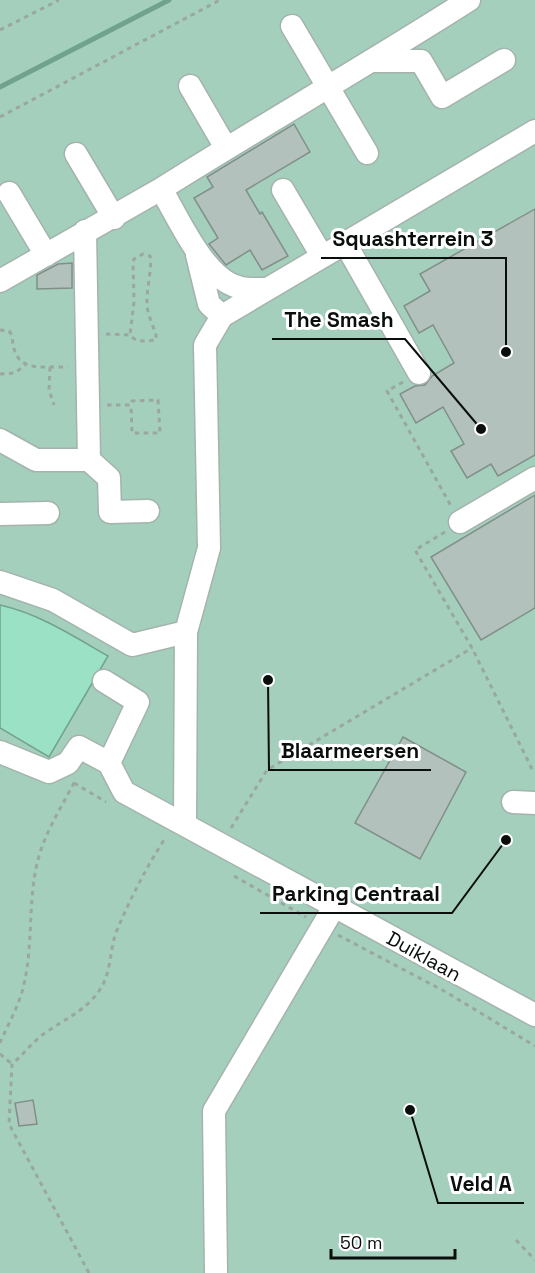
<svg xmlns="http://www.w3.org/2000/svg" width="535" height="1273" viewBox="0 0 535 1273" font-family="'Space Grotesk',sans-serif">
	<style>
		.green { fill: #a4cfbd }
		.water { fill: #9be1c5; stroke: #70a28e; stroke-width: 1.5 }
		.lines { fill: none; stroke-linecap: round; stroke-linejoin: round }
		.stream { stroke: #70a28e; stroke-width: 5 }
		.building { fill: #b2c1bb; stroke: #808f88; stroke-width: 1.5 }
		.minor-casing { stroke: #a4b3ac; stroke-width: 25 }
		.path { stroke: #9aa7a1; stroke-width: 3; stroke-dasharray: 4.5 4.5; stroke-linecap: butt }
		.minor { stroke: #fff; stroke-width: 22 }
		.labels { text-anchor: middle; stroke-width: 6; stroke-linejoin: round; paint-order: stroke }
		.street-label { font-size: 20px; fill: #0a0f0d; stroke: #fff }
		.leader { fill: none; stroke: #0a0f0d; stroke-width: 2 }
		.callout-dot { fill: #0a0f0d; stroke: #fff; stroke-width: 2 }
		.callout-label { font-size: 21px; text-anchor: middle; font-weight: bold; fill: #0a0f0d; stroke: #fff; stroke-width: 6; stroke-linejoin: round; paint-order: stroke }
	</style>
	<rect width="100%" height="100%" fill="#e6f6ef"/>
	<path class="green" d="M0,0H535V1273H0Z"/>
	<path class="water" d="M0,605C40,614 73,636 108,656L49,757L0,728Z"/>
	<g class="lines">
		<path class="stream" d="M0,87L169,0"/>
	</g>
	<path class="building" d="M294,124L310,152L246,190L260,214L262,212L288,256L262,270L250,250L226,265L209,244L218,238L194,198L213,187L207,177Z
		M535,209V455L498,476L491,464L467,478L451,451L464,444L443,407L416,423L400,394L415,386L425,385L432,376L454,363L433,325L419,333L404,306L430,291L420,274Z
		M72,263V288L37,289V275L58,264Z
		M535,495V608L481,640L431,557Z
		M403,737L466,772L420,859L355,823Z
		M33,1100L37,1124L19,1126L15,1103Z"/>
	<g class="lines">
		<defs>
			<path id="minor" d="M292,26L367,153
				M373,61H421L442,97L504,60
				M190,86L226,148
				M76,154L114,218
				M161,189C263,125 367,65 469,0
				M283,190L322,256
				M9,193L46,255
				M345,243L419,373
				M197,255L209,304L222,316
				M0,281L161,189C179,219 204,278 238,287C248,290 257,289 267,289
				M0,440L36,460H89L85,231
				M89,460L109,478L110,512L148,511
				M0,514L48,513
				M460,522L535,478
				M0,582L53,600L132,645L186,632
				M104,681L138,702L109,763L124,792L535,1015
				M0,752L49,772L68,763L79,747L109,763
				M513,802L535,803
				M185,825L186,632L209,548L205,345L222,316L535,131
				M216,1273L214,1111L334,907"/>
		</defs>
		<use href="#minor" class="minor-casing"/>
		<path class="path" d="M0,30L59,0
			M0,117L220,0
			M0,330L9,331L12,335C14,374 37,366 68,367
			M106,334L130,335C136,343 146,341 156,340V335C153,325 147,314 147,303C146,292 153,263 150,256L143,254L134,259L133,262L134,302L130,335
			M50,367L49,390L54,405
			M0,374L15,373L25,365
			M403,382L387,391L451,506
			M107,405H131L132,401L158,400L160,433H132L131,405
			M445,532L415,550L472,648L532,769
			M74,783L106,802
			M231,828L267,770L472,648
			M234,876L306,917
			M338,935L446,992L535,1046
			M0,1043C8,1024 20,1004 24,984C34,941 27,898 39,856C47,829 62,806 75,781
			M0,1054L12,1064
			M516,1240L535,1260
			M89,1273L9,1124L12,1064C24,1054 33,1041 45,1033C65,1019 85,1011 99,991C112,973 109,950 117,930C131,897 147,866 166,837"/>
		<use href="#minor" class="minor"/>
	</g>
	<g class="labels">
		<g class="street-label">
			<text transform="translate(424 956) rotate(29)" y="7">Duiklaan</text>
		</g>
	</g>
	<path class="leader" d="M506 352L506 258H321M481 429L405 339H272M268 680L269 770H431M506 840L452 913H260M410 1110L438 1203H524"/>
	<g class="callout-dot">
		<circle cx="506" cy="352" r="6"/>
		<circle cx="481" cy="429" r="6"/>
		<circle cx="268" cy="680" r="6"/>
		<circle cx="506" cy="840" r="6"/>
		<circle cx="410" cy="1110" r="6"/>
	</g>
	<g class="callout-label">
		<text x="413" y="246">Squashterrein 3</text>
		<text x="339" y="327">The Smash</text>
		<text x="350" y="758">Blaarmeersen</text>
		<text x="356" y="901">Parking Centraal</text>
		<text x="481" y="1191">Veld A</text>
	</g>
	<path d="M331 1249v9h124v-9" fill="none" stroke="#0a0f0d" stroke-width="3"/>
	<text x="340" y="1249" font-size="18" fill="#0a0f0d" stroke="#ffffff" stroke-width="4.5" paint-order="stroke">50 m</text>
</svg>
